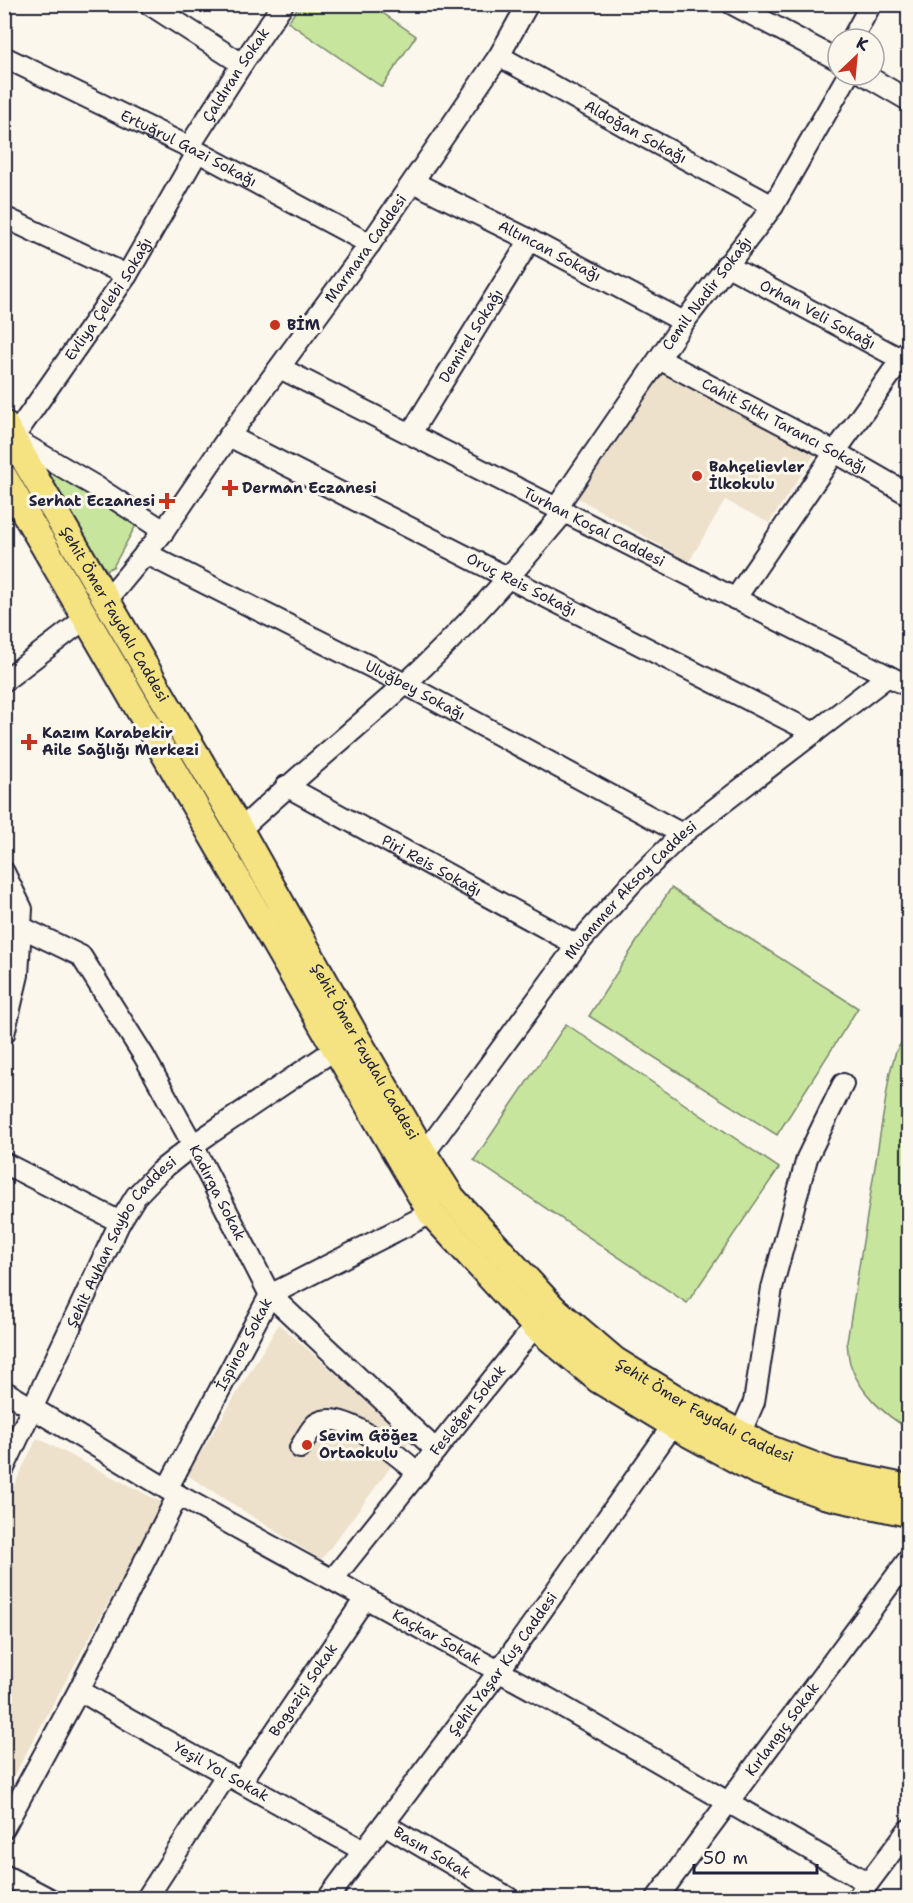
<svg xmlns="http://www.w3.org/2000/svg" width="913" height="1903" viewBox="0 0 913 1903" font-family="'Shantell Sans',sans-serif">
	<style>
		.built { fill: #ede1cc }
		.green { fill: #c8e59d; stroke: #75846c; stroke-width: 1.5 }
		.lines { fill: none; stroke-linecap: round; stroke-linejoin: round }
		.minor-casing { stroke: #22223b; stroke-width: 24 }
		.major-casing { stroke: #22223b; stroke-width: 30 }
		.minor { stroke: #fbf7ec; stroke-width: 20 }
		.major { stroke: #f5e382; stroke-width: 26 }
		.poi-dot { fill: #c8321e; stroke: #fbf7ec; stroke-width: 2 }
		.labels { text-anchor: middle; stroke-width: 6; stroke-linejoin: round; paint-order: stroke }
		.street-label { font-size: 15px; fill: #22223b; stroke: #fbf7ec }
		.poi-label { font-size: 15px; font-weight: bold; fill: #22223b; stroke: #fbf7ec; text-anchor: start }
	</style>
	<rect width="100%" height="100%" fill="#fbf7ec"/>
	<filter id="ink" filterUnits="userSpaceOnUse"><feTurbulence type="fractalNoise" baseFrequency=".0167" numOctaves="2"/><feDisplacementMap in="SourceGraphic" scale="12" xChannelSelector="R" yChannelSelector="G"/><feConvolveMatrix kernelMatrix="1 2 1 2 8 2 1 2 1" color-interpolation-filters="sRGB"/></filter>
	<g filter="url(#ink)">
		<path class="built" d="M664,371L815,454L769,523L725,500L689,562L578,498Z
			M279,1324L411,1440L321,1560L187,1475Z
			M37,1438L163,1503L5,1792V1504Z"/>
		<path class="green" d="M300,5H371L416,36L382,87L288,22Z
			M42,462L136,525L113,567L106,570L41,467Z
			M671,888L858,1008L777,1135L589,1016Z
			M566,1024L779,1168L687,1303L474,1160Z
			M908,1032V1428C885,1416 859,1391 851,1366C848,1359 848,1350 847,1342L890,1072L896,1051Z"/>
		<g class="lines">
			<defs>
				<g id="minor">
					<path d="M149,4L242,64"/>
					<path d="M732,4L838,60"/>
					<path d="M852,39L871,4"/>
					<path id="s1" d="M499,56L639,134L773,206"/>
					<path id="s2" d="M4,57L189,147L370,244"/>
					<path d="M865,75L908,100"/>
					<path id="s3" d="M189,147L242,64L283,4"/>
					<path id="s4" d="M413,182L530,240L684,322"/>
					<path d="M4,217L127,275"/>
					<path id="s5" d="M726,265L908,363"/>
					<path id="s6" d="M659,359L835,452L908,494"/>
					<path id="s7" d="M280,368L908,686"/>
					<path id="s8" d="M411,433L530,240"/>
					<path id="s9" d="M229,436L814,733"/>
					<path id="s10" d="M557,507L684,322L773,206L848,75"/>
					<path id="s11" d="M164,531L95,486L13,438L127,275L197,153"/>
					<path id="s12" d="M145,553L405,684L682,834"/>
					<path d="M735,599L835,452L908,350"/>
					<path id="s13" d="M106,601L164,531L229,436L370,244L499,56L528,4"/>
					<path d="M4,681L86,618"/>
					<path id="s14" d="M286,786L577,945"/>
					<path d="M240,830C293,780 350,734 404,685C462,632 514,572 565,511"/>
					<path d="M4,872L22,909L18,975L4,1034"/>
					<path id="s15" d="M21,927L81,956L144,1056L193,1145L270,1295L436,1450"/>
					<path id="s16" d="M424,1154L577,945L631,884L682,834L888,676"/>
					<path d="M4,1163L120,1222"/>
					<path id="s17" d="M4,1391L167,1489L553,1701L868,1883"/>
					<path d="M740,1434L754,1402L772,1288L807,1158L843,1084"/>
					<path d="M300,1448C304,1442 310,1429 316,1424C342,1405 399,1457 418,1473"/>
					<path id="s18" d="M4,1468L120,1222L136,1196L160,1171L193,1145L334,1050"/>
					<path id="s19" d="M167,1489L270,1295L431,1213"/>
					<path id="s20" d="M333,1579L535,1326"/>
					<path id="s21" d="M79,1690L129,1720L364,1851"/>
					<path id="s22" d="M241,1782L366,1597"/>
					<path id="s23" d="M384,1824L509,1898"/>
					<path d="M4,1828L79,1690L178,1495"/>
					<path d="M4,1875L48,1898"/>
					<path d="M147,1898L227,1774"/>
					<path id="s24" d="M328,1898L499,1671L673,1425"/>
					<path id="s25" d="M657,1898L908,1560"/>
					<path d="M857,1898L908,1830"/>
				</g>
				<g id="major">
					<path id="s26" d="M4,424L240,830L356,1037L424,1154L452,1198L553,1308L614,1360L685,1404L767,1448L831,1472L908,1488"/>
					<path d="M4,477L431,1213L535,1326L599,1380L673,1425L757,1471L824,1495L908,1513"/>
				</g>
			</defs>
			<use href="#minor" class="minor-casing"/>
			<use href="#major" class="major-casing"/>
			<use href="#minor" class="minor"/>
			<use href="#major" class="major"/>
		</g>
	</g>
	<g class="poi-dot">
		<circle cx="275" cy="325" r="6"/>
		<circle cx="697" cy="476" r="6"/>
		<path d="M227 479h6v6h6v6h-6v6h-6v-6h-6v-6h6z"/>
		<path d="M164 492h6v6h6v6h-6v6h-6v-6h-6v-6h6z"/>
		<path d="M26 733h6v6h6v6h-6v6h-6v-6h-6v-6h6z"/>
		<circle cx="307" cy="1445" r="6"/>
	</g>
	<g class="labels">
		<g class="street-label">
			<text dy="5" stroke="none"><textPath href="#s3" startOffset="86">Çaldıran Sokak</textPath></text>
			<text dy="5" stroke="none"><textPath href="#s1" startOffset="156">Aldoğan Sokağı</textPath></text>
			<text dy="5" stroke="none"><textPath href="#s2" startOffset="206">Ertuğrul Gazi Sokağı</textPath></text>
			<text dy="5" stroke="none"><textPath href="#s13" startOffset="438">Marmara Caddesi</textPath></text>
			<text dy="5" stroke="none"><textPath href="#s4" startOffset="153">Altıncan Sokağı</textPath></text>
			<text dy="5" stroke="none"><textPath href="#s10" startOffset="261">Cemil Nadir Sokağı</textPath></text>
			<text dy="5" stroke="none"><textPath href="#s11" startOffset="346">Evliya Çelebi Sokağı</textPath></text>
			<text dy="5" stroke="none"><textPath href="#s5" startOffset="104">Orhan Veli Sokağı</textPath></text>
			<text dy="5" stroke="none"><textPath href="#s8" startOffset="114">Demirel Sokağı</textPath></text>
			<text dy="5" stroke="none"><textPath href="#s6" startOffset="142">Cahit Sıtkı Tarancı Sokağı</textPath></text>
			<text dy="5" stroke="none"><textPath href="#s7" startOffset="352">Turhan Koçal Caddesi</textPath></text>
			<text dy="5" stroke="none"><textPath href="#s9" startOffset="328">Oruç Reis Sokağı</textPath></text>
			<text dy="5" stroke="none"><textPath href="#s26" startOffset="220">Şehit Ömer Faydalı Caddesi</textPath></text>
			<text dy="5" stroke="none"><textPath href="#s12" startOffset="303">Uluğbey Sokağı</textPath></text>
			<text dy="5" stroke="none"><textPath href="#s14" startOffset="166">Piri Reis Sokağı</textPath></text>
			<text dy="5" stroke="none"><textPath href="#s16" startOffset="336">Muammer Aksoy Caddesi</textPath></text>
			<text dy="5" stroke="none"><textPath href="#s26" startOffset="724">Şehit Ömer Faydalı Caddesi</textPath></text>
			<text dy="5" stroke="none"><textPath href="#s15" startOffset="340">Kadırga Sokak</textPath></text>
			<text dy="5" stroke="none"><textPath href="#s18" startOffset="256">Şehit Ayhan Saybo Caddesi</textPath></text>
			<text dy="5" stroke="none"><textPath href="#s19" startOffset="164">İspinoz Sokak</textPath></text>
			<text dy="5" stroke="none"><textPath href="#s26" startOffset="1228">Şehit Ömer Faydalı Caddesi</textPath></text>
			<text dy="5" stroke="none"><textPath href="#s20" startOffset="216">Fesleğen Sokak</textPath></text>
			<text dy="5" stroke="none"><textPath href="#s17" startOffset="498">Kaçkar Sokak</textPath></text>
			<text dy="5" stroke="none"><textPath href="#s24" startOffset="292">Şehit Yaşar Kuş Caddesi</textPath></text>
			<text dy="5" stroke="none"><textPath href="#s22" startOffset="111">Bogaziçi Sokak</textPath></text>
			<text dy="5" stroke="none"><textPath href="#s25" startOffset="210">Kırlangıç Sokak</textPath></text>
			<text dy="5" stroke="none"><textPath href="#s21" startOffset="164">Yeşil Yol Sokak</textPath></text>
			<text dy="5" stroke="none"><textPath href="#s23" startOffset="56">Basın Sokak</textPath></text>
		</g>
		<g class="poi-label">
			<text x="287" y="330">BİM</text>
			<text x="709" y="472">Bahçelievler<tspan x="709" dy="17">İlkokulu</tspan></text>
			<text x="242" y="493">Derman Eczanesi</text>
			<text x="155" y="506" text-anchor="end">Serhat Eczanesi</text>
			<text x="42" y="738">Kazım Karabekir<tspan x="42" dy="17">Aile Sağlığı Merkezi</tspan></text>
			<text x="319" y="1441">Sevim Göğez<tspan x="319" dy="17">Ortaokulu</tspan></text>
		</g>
	</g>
	<rect width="913" height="1903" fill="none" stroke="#fbf7ec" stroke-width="24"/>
	<rect x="12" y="12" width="889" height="1879" fill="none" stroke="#22223b" stroke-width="2" filter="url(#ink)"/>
	<g transform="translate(856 57) rotate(26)"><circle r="28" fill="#fbf7ec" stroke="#a4a2a5" stroke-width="1.5"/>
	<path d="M0-4.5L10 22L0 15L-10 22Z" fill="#c8321e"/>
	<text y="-9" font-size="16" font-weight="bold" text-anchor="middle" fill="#22223b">K</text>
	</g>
	<path d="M694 1864v9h123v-9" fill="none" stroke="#22223b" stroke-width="3"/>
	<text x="703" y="1864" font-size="18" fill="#22223b" stroke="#fbf7ec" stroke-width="4.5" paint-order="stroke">50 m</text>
</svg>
